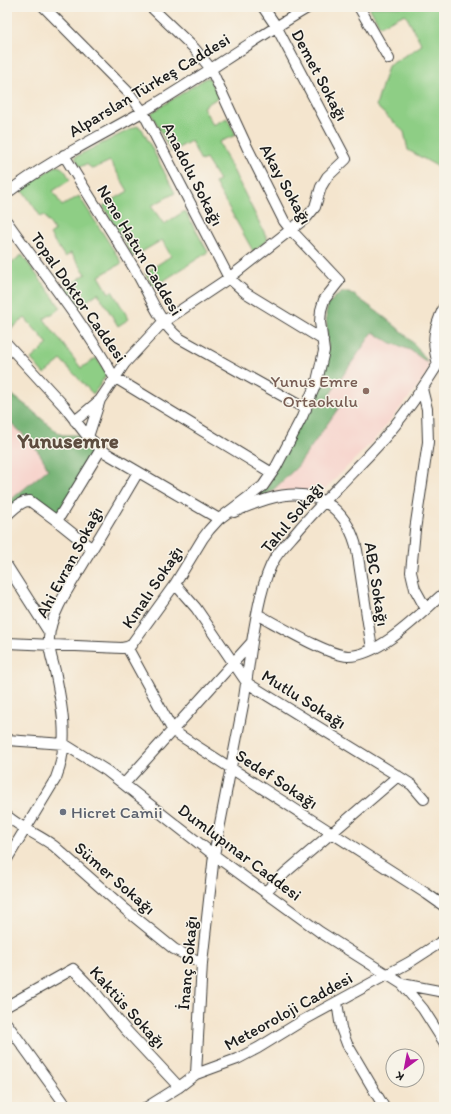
<svg xmlns="http://www.w3.org/2000/svg" width="451" height="1114" viewBox="0 0 451 1114" font-family="Itim,sans-serif">
	<style>
		.built { fill: #f7d0c9 }
		.green { fill: #8ece85; stroke: #557550 }
		.forest { fill: #72b172; stroke: #476647 }
		.lines { fill: none; stroke-linecap: round; stroke-linejoin: round }
		.minor-casing { stroke: #3c3a37; stroke-width: 12 }
		.minor { stroke: #fff; stroke-width: 10 }
		.education-dot { fill: #8d6e63; stroke: #f7f3e8; stroke-width: 1.5 }
		.worship-dot { fill: #6b7280; stroke: #f7f3e8; stroke-width: 1.5 }
		.labels { text-anchor: middle; stroke-width: 3; stroke-linejoin: round; paint-order: stroke }
		.street-label { font-size: 17px; fill: #1c1c1c; stroke: #f7f3e8 }
		.education-label { font-size: 17px; fill: #785e54; stroke: #f7f3e8; text-anchor: end }
		.worship-label { font-size: 17px; fill: #5b616d; stroke: #f7f3e8; text-anchor: start }
		.district-label { font-size: 21px; font-weight: bold; fill: #5d4d3f; stroke: #f7f3e8 }
	</style>
	<rect width="100%" height="100%" fill="#f7f3e8"/>
	<filter id="ink" filterUnits="userSpaceOnUse"><feTurbulence type="fractalNoise" baseFrequency=".025" numOctaves="2"/><feDisplacementMap in="SourceGraphic" scale="8" xChannelSelector="R" yChannelSelector="G"/><feConvolveMatrix kernelMatrix="1 2 1 2 8 2 1 2 1" color-interpolation-filters="sRGB"/></filter>
	<filter id="wash" filterUnits="userSpaceOnUse"><feTurbulence type="fractalNoise" baseFrequency=".012" numOctaves="4" result="noise"/><feDisplacementMap in="SourceGraphic" scale="16" xChannelSelector="R" yChannelSelector="G"/><feGaussianBlur stdDeviation="0.9" result="paint"/><feColorMatrix in="noise" values="0 0 0 0 0 0 0 0 0 0 0 0 0 0 0 0 0 1.4 0 .05"/><feComposite in="paint" operator="in"/></filter>
	<g filter="url(#wash)">
		<rect width="100%" height="100%" fill="#f4e5ce"/>
		<path class="built" d="M343,292H349L354,295L370,306L414,344L422,353L428,363V369L421,383L374,440L322,492L273,490L261,498L268,486L328,348L326,313L328,305L334,298Z
			M7,391L28,407L57,432L62,435H77L90,447L91,451V456L32,497L26,496L7,510Z"/>
		<path class="green" d="M369,7H444V170L408,150L404,132L376,106L388,66L422,45L405,14L380,26Z
			M206,78H209L219,97L203,107L213,125L227,118L236,135L219,142L268,240L253,251L215,183L219,180L206,159L201,161L191,141L171,152L151,113Z
			M137,126L142,129L175,193L151,206L164,224L185,211L208,252L154,287L145,273L171,256L162,240L133,257L103,206L128,191L110,161L93,169L86,164L80,167L75,157Z
			M56,166C64,166 67,174 70,180L53,191L62,206L79,196L122,263L99,276L109,293L112,291L129,319L118,326L98,293L77,308L64,289L86,274L71,253L65,257L50,235L55,231L44,215L41,217L21,188Z
			M22,255L61,308L44,319L81,368L96,358L107,373L100,385L93,394L61,360L44,374L31,359L48,344L25,318L8,331L7,330V316L11,313L7,307V266Z"/>
		<path class="forest" d="M343,292H349L354,295C379,313 413,336 428,363L410,350L389,342L373,332L328,397L340,406L297,467L273,490L261,498H253L268,486L328,348L326,313L328,305L334,298Z
			M7,391L28,407L57,432L62,435H77C81,439 90,445 91,451C92,463 66,500 59,511L55,514L30,496H26L7,510V503L48,469C40,449 22,433 7,419Z"/>
	</g>
	<g filter="url(#ink)">
		<g class="lines">
			<defs>
				<path id="minor" d="M44,7L128,92L143,112L229,278L246,293L323,340
					M359,7L389,59
					M64,155C88,195 114,234 138,275C150,296 159,322 179,338L306,409
					M7,193C49,161 97,138 142,112C199,79 252,40 309,7
					M7,222C43,273 83,322 114,377L272,473
					M7,344L64,406L88,437L106,453L219,519
					M422,389L427,409L428,442L415,530L411,572L415,589L426,609
					M75,421L100,400L125,363L163,322L229,278L307,217L315,207L321,187L327,177L346,159L276,26L263,7
					M88,437L100,400
					M234,512C265,498 300,484 331,506C346,518 353,532 357,550L372,649
					M7,515C14,509 21,500 30,501L57,521L92,549
					M57,521L101,449
					M7,566L49,632
					M175,584L196,608L247,683L398,776L412,785L424,799
					M257,614C278,625 327,655 348,656C380,656 421,613 444,593
					M7,643L122,648L127,647L131,645L175,584L203,538L209,530L219,519L263,486L276,467L302,417L317,381L324,351L320,322L321,310L324,300L339,281L291,230L284,221L247,147L211,69L194,48L151,7
					M127,647L173,731L427,894L444,906
					M7,740L64,744L107,771L214,855L320,932L402,984L444,992
					M124,784L252,642C256,618 262,579 275,558C282,547 292,538 300,528C322,503 346,479 369,455C395,428 418,396 438,364C431,340 434,329 444,307
					M7,816C21,828 39,835 54,846L126,910L174,949L202,963
					M7,859L56,778C69,746 63,710 56,676C54,664 48,651 49,638C50,613 74,580 86,559C104,530 121,501 138,472
					M265,892L285,873L398,776
					M402,984L423,1009L444,1042
					M337,1002L341,1028L347,1044L384,1107
					M7,1006L73,969L94,991L125,1029L179,1087
					M7,1024L67,1107
					M196,1074L202,963L214,855L243,705L252,642
					M147,1107L179,1087L196,1074L237,1059L258,1048L302,1021L410,962L444,940"/>
			</defs>
			<use href="#minor" class="minor-casing"/>
			<use href="#minor" class="minor"/>
		</g>
	</g>
	<circle class="education-dot" cx="366" cy="391" r="4"/>
	<circle class="worship-dot" cx="63" cy="812" r="4"/>
	<g class="labels">
		<g class="street-label">
			<text transform="translate(320 75) rotate(62)" y="6">Demet Sokağı</text>
			<text transform="translate(149 85) rotate(-31)" y="6">Alparslan Türkeş Caddesi</text>
			<text transform="translate(193 174) rotate(63)" y="6">Anadolu Sokağı</text>
			<text transform="translate(286 184) rotate(61)" y="6">Akay Sokağı</text>
			<text transform="translate(140 250) rotate(59)" y="6">Nene Hatun Caddesi</text>
			<text transform="translate(79 297) rotate(55)" y="6">Topal Doktor Caddesi</text>
			<text transform="translate(292 517) rotate(-50)" y="6">Tahıl Sokağı</text>
			<text transform="translate(69 562) rotate(-62)" y="6">Ahi Evran Sokağı</text>
			<text transform="translate(377 584) rotate(81)" y="6">ABC Sokağı</text>
			<text transform="translate(152 587) rotate(-56)" y="6">Kınalı Sokağı</text>
			<text transform="translate(304 699) rotate(32)" y="6">Mutlu Sokağı</text>
			<text transform="translate(277 779) rotate(33)" y="6">Sedef Sokağı</text>
			<text transform="translate(240 852) rotate(37)" y="6">Dumlupınar Caddesi</text>
			<text transform="translate(115 878) rotate(41)" y="6">Sümer Sokağı</text>
			<text transform="translate(187 963) rotate(-85)" y="6">İnanç Sokağı</text>
			<text transform="translate(128 1007) rotate(48)" y="6">Kaktüs Sokağı</text>
			<text transform="translate(288 1011) rotate(-29)" y="6">Meteoroloji Caddesi</text>
		</g>
		<g class="education-label">
			<text x="358" y="387">Yunus Emre<tspan x="358" dy="20">Ortaokulu</tspan></text>
		</g>
		<g class="worship-label">
			<text x="71" y="818">Hicret Camii</text>
		</g>
		<g class="district-label">
			<text x="68" y="448">Yunusemre</text>
		</g>
	</g>
	<rect width="451" height="1114" fill="none" stroke="#f7f3e8" stroke-width="24"/>
	<g transform="translate(405 1068) rotate(212)"><circle r="19" fill="#f7f3e8" stroke="#9f9d96"/>
	<path d="M0-3L7 15L0 10L-7 15Z" fill="#b5179e"/>
	<text y="-6" font-size="11" font-weight="bold" text-anchor="middle" fill="#1c1c1c">K</text>
	</g>
</svg>
